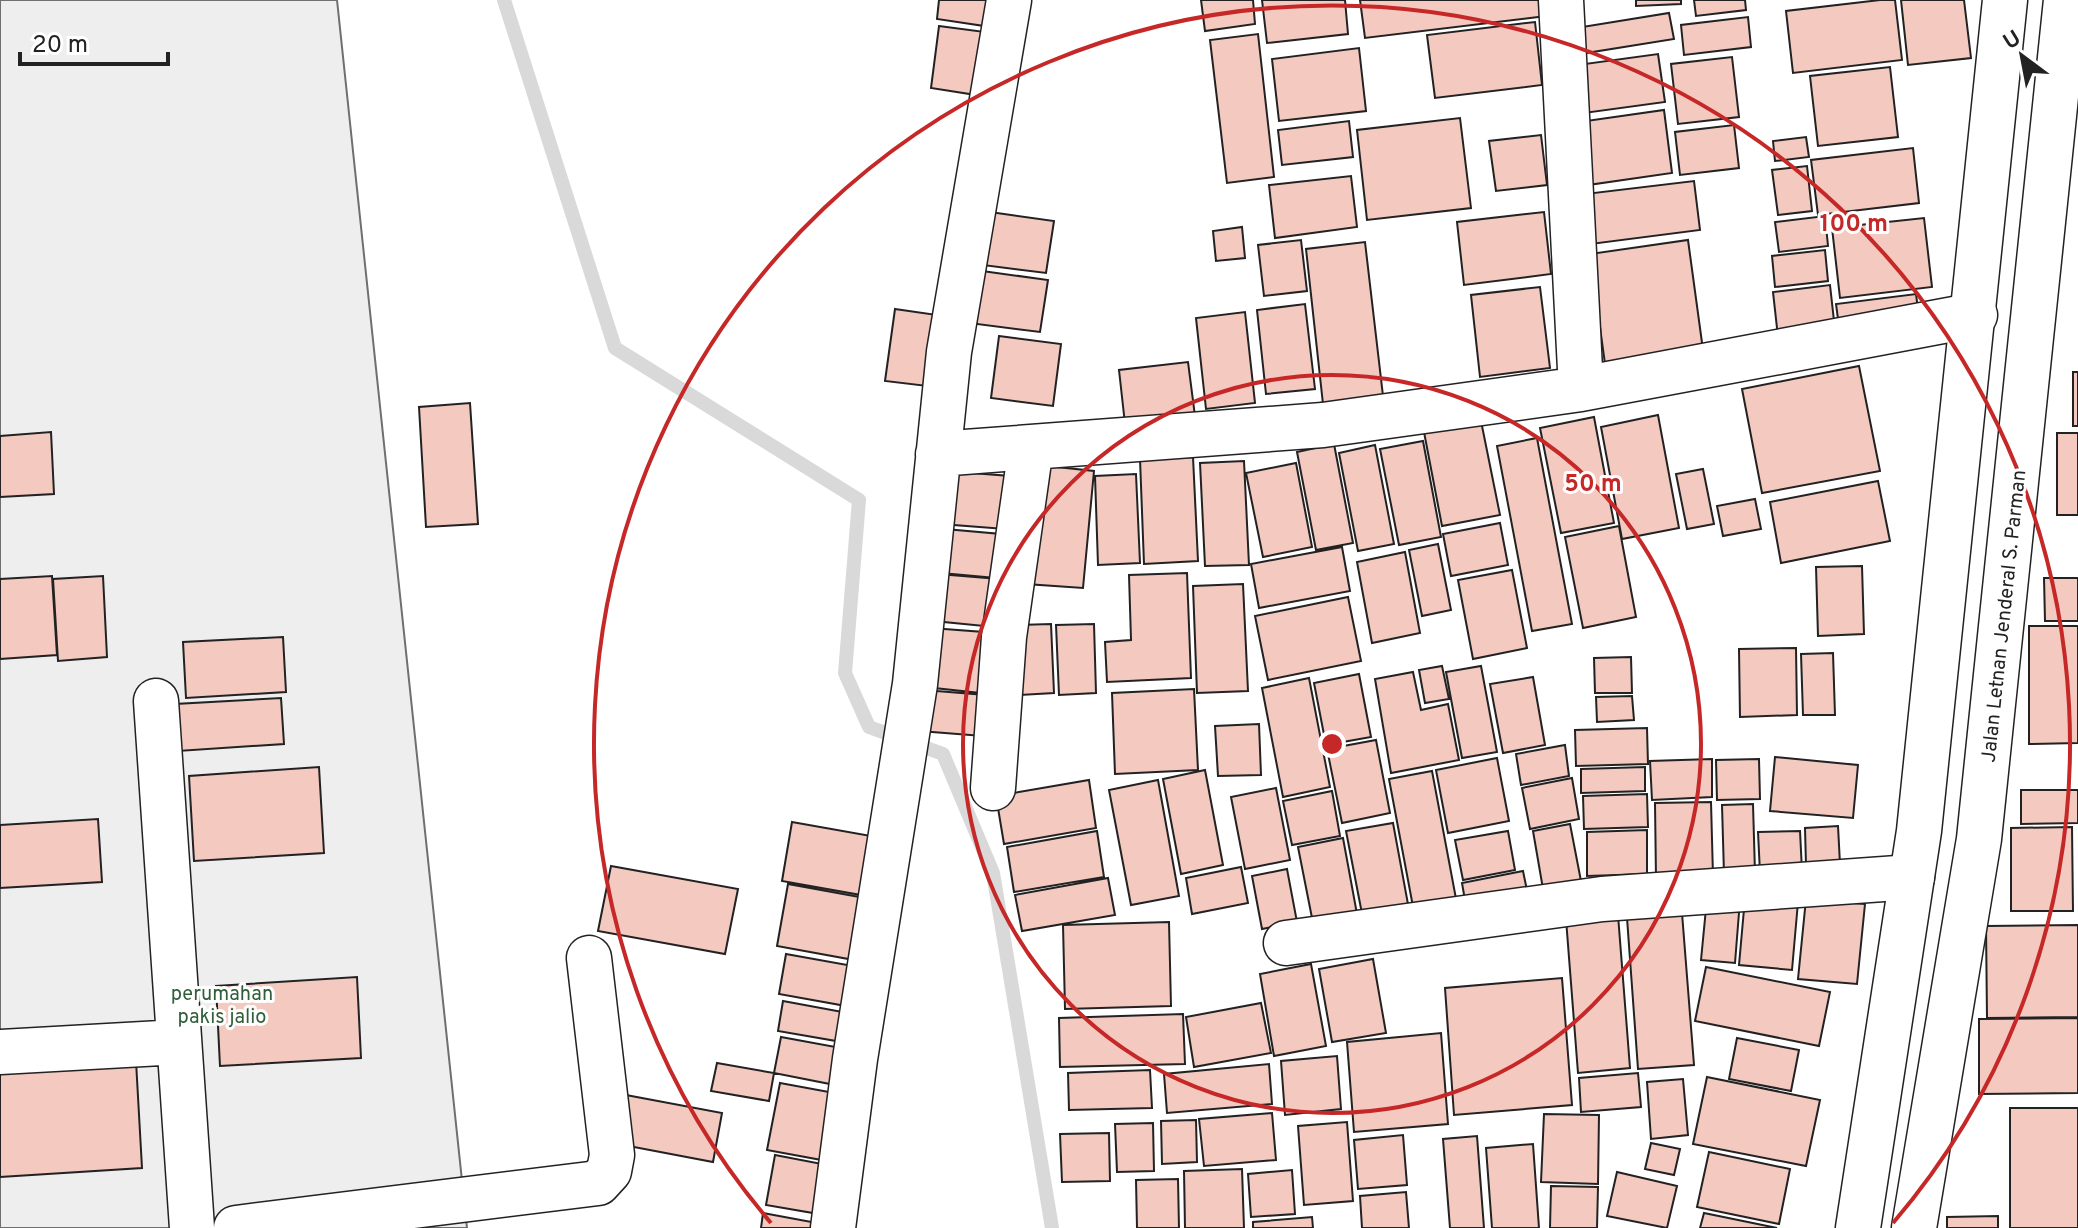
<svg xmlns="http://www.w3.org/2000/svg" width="2078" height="1228" viewBox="0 0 2078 1228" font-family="Overpass,sans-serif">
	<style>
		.green { fill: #eee; stroke: #6f6f6f; stroke-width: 2 }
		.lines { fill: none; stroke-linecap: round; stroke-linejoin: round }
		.stream { stroke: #d9d9d9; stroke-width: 14 }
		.building { fill: #f3c9c0; stroke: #222; stroke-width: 2 }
		.minor-casing { stroke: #222; stroke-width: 47 }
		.trunk-casing { stroke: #222; stroke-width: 47 }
		.minor { stroke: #fff; stroke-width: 44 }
		.trunk { stroke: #fff; stroke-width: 44 }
		.ring { fill: none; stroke: #c62828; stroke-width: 4 }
		.labels { text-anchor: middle; stroke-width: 6; stroke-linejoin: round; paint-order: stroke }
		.street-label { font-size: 20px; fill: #222; stroke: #fff }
		.park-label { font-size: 20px; fill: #2f5e38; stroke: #fff }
		.centre { fill: #c62828; stroke: #fff; stroke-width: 4 }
		.ring-label { font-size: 24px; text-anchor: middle; font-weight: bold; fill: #c62828; stroke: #fff; stroke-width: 6; stroke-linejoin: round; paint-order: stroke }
	</style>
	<rect width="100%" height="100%" fill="#fff"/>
	<path class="green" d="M0,0H337L467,1228H0Z"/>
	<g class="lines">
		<path class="stream" d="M504,0L615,348L859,500L845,673L869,727L943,754L993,873L1052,1228"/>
	</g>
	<path class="building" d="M939,0H995L991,27L937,19Z
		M1201,0H1253L1255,24L1205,31Z
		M1262,0H1345L1348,34L1267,43Z
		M1360,0H1545L1546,16L1365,38Z
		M1636,0H1681V4L1636,6Z
		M1694,0H1745L1746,10L1696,16Z
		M1880,0H1895L1902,60L1793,73L1786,11Z
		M1901,0H1964L1971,58L1908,65Z
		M1669,13L1674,39L1580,54L1576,28Z
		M1748,17L1751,47L1684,55L1681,25Z
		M1535,22L1542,85L1435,98L1427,35Z
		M939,26L985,32L976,95L931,88Z
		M1258,34L1274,177L1227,183L1210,40Z
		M1359,48L1366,111L1279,121L1272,59Z
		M1658,54L1665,102L1577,114L1570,66Z
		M1732,57L1739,117L1678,124L1671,64Z
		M1890,67L1898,137L1818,146L1810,76Z
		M1664,110L1672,173L1588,185L1579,122Z
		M1460,118L1471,208L1367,220L1357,130Z
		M1349,121L1353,157L1282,165L1278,130Z
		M1734,125L1739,168L1680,175L1675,132Z
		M1541,135L1547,185L1496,191L1489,141Z
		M1806,137L1809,157L1775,161L1773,141Z
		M1913,148L1919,203L1818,215L1811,160Z
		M1807,166L1812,211L1778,215L1772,170Z
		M1351,176L1357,227L1275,238L1269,185Z
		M1694,181L1700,230L1591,244L1585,194Z
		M983,211L1054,221L1046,273L975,264Z
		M1544,212L1551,274L1464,285L1457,222Z
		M1825,216L1828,246L1779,252L1775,222Z
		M1924,218L1932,287L1840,298L1832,228Z
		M1242,227L1245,258L1216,261L1213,231Z
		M1301,240L1307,291L1264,296L1258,245Z
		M1688,240L1703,350L1605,364L1590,254Z
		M1365,242L1383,396L1323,404L1306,249Z
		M1825,250L1828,281L1775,287L1772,256Z
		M975,270L1048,280L1040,332L969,323Z
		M1830,285L1835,330L1778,337L1773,292Z
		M1540,287L1550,368L1480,377L1471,295Z
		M1916,294L1920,325L1840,334L1836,304Z
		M1305,304L1315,389L1266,394L1257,310Z
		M895,309L937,315L927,386L885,381Z
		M1245,312L1255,403L1206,409L1196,318Z
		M999,336L1061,344L1053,406L991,398Z
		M1188,362L1195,416L1125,424L1119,370Z
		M1859,366L1880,471L1762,493L1742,389Z
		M2073,372H2078V426H2073Z
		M470,403L478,524L426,527L419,407Z
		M1658,415L1679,528L1622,539L1601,427Z
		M1594,417L1614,523L1561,533L1540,428Z
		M1481,421L1500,515L1442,526L1424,432Z
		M51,432L54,494L0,497V436Z
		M2057,433H2078V515H2057Z
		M1537,438L1572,624L1532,631L1497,446Z
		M1423,441L1441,537L1399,545L1380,449Z
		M1334,444L1353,543L1316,550L1297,452Z
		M1375,445L1394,544L1358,551L1339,453Z
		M1193,457L1198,561L1144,564L1140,459Z
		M1244,461L1249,565L1205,566L1200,463Z
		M1296,463L1312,547L1263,557L1246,473Z
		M1038,465L1094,471L1083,588L1026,584Z
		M1703,469L1714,524L1687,529L1676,474Z
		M946,471L1010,476L1005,529L941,524Z
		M1136,474L1140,563L1098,565L1095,476Z
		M1878,481L1890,541L1781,563L1770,502Z
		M1755,499L1761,529L1723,536L1717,506Z
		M1500,523L1508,565L1451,576L1443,534Z
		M1619,526L1636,617L1583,628L1565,537Z
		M945,529L1001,534L996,578L941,573Z
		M1438,544L1451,610L1422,616L1409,550Z
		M1342,547L1350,591L1259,608L1251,564Z
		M1405,552L1420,633L1372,643L1357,562Z
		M1862,566L1864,634L1818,636L1816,567Z
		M1512,570L1527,648L1473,659L1458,580Z
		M1187,573L1191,678L1107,682L1105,642L1131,640L1129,575Z
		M938,574L999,579L994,627L934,621Z
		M52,576L57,655L0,659V579Z
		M103,576L107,657L58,661L53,579Z
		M2044,578H2078V621H2045Z
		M1243,584L1248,691L1197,693L1193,586Z
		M1348,597L1361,661L1268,680L1255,616Z
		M1051,624L1054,693L1020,695L1018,625Z
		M1094,624L1096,693L1059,695L1056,625Z
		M2029,626H2078V743L2029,744Z
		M931,628L997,633L990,694L925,687Z
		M283,637L286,692L186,698L183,642Z
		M1796,648L1797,715L1740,717L1739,649Z
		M1833,653L1835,715H1803L1801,654Z
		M1631,657L1632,693H1595L1594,658Z
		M1442,666L1449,699L1425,703L1419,670Z
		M1481,666L1497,752L1462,758L1446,672Z
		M1413,672L1421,710L1448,704L1459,760L1391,773L1375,679Z
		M1359,674L1371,737L1326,745L1314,683Z
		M1533,677L1545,745L1503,753L1490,684Z
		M1309,678L1330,787L1283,797L1262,688Z
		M1194,689L1198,770L1115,774L1112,693Z
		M924,690L998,696L995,737L920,731Z
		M1632,696L1634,720L1597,722L1596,697Z
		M281,698L284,744L178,751L175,704Z
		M1259,724L1261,775L1218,776L1215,726Z
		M1647,728L1648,764L1576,766L1575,730Z
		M1376,740L1390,813L1342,823L1327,749Z
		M1565,745L1569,776L1521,785L1516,754Z
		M1775,757L1858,765L1853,818L1770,811Z
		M1497,758L1509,821L1448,833L1436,770Z
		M1712,759V797L1652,800L1650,761Z
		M1759,759L1760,799L1717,800L1716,760Z
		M319,767L324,853L194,861L189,776Z
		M1645,767V791L1581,793V769Z
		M1205,770L1223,865L1181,874L1163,779Z
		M1432,771L1457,904L1414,912L1389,779Z
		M1572,778L1579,819L1530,829L1522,788Z
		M1089,780L1096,828L1004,844L996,796Z
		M1158,780L1179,896L1131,905L1109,790Z
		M1276,788L1290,860L1245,869L1231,797Z
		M2021,790H2078V823L2021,824Z
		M1332,791L1340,836L1292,845L1283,801Z
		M1647,794L1648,827L1584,829L1583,796Z
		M1711,802L1713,876L1656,878L1655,803Z
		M1753,804L1755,873L1724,874L1722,805Z
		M98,819L102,882L0,888V825Z
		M792,822L871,836L861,895L782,881Z
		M1393,823L1410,915L1364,924L1346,831Z
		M1570,824L1581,881L1543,889L1533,831Z
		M1838,826L1840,864L1806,865L1805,828Z
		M2072,827L2073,911H2011V828Z
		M1647,830V874L1587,876V832Z
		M1097,831L1104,877L1014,892L1007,847Z
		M1508,831L1515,870L1463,880L1455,840Z
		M1800,831L1802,871L1760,873L1758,832Z
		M1343,838L1357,914L1313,923L1298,847Z
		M611,866L738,889L725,954L598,931Z
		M1241,867L1248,903L1192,914L1186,878Z
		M1287,869L1297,922L1262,929L1252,876Z
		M1523,871L1529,900L1467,912L1462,883Z
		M1108,878L1115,915L1022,931L1015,895Z
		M788,884L865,898L854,960L777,946Z
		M1707,898L1740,900L1735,963L1701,960Z
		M1745,898L1798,902L1792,970L1739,965Z
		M1806,899L1865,904L1857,984L1798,979Z
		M1682,913L1694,1065L1638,1069L1627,918Z
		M1618,915L1630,1068L1578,1073L1566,919Z
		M1169,922L1171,1006L1065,1009L1063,925Z
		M2078,925V1017L1987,1018L1986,926Z
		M786,954L853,966L846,1006L779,994Z
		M1373,959L1386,1033L1332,1042L1319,969Z
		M1311,964L1326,1046L1274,1056L1260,974Z
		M1706,967L1830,992L1819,1046L1695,1021Z
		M357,977L361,1058L220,1066L216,986Z
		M1562,978L1572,1105L1454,1115L1445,988Z
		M783,1001L848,1013L842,1042L778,1031Z
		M1261,1003L1271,1053L1194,1067L1186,1017Z
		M1183,1014L1185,1064L1060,1067L1059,1018Z
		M2078,1018V1093L1979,1094V1019Z
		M1441,1033L1448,1124L1354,1132L1347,1042Z
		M781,1037L841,1048L835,1085L774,1073Z
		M1737,1038L1799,1050L1791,1091L1729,1079Z
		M1337,1056L1341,1109L1285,1115L1281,1061Z
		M136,1061L142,1168L0,1177V1070Z
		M717,1063L774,1073L769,1101L711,1091Z
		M1269,1064L1272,1104L1167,1113L1164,1074Z
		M1150,1070L1152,1108L1069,1110L1068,1073Z
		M1638,1073L1641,1107L1581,1112L1579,1078Z
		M1707,1077L1820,1100L1806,1166L1693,1144Z
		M1683,1079L1688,1135L1651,1139L1647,1082Z
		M780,1083L840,1094L827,1161L767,1150Z
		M626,1095L722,1113L713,1162L618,1144Z
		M2010,1108H2078V1228H2010Z
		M1272,1113L1276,1160L1204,1166L1199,1119Z
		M1544,1114L1599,1115L1598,1184L1541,1182Z
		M1196,1120L1197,1162L1162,1164L1161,1121Z
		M1347,1122L1353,1201L1304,1205L1298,1126Z
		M1153,1123L1154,1171L1117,1172L1115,1124Z
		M1109,1133L1110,1181L1062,1182L1060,1134Z
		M1403,1135L1407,1185L1358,1189L1354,1140Z
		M1477,1136L1484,1228H1450L1443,1139Z
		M1651,1143L1680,1149L1674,1175L1645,1169Z
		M1533,1144L1539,1228H1492L1486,1148Z
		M1709,1152L1790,1169L1779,1224L1697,1207Z
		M775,1155L822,1164L813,1213L766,1205Z
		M1242,1169L1244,1228H1185L1184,1171Z
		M1292,1170L1295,1214L1251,1217L1248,1174Z
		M1617,1172L1677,1186L1667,1228L1607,1216Z
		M1178,1179L1179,1228H1137L1136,1180Z
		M1551,1186L1598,1187L1597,1228H1550Z
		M1406,1192L1409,1228H1362L1360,1196Z
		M763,1213L817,1223L816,1228H761Z
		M1704,1213L1777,1228H1700Z
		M1998,1216V1228H1947V1217Z
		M1312,1217L1313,1228H1253V1222Z"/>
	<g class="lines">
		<defs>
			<path id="minor" d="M1561,0L1581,389
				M938,454L1323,425L1581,389L1975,315
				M156,701L192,1228
				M993,788L1004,637L1031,447
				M1286,943L1602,899L1912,877
				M0,1052L179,1042
				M236,1228L598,1183L609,1171L612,1155L589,958
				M833,1228L855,1059L915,684L949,352L1009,0"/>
			<path id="trunk" d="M1858,1228L1919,831L2005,0
				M1914,1228L1979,839L2066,0"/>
		</defs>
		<use href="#minor" class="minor-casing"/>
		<use href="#trunk" class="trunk-casing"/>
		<use href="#minor" class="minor"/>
		<use href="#trunk" class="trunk"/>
	</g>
	<g class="ring">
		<circle cx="1332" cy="744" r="369"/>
		<path d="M771 1223A738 738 0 1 1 1893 1223"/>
	</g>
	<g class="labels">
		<g class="street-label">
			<text transform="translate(2003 616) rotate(-84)" y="7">Jalan Letnan Jenderal S. Parman</text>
		</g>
		<g class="park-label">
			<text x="222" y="1000">perumahan<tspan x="222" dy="23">pakis jalio</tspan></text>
		</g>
	</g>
	<circle cx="1332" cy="744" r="12" class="centre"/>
	<g class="ring-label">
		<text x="1854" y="231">100 m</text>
		<text x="1593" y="491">50 m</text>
	</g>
	<g transform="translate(2022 56) rotate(328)" stroke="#ffffff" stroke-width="6" paint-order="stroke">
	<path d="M0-6L14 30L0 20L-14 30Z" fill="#222222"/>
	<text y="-12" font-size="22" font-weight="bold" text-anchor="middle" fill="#222222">U</text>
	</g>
	<path d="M20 52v12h148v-12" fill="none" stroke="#222222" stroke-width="4"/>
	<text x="32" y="52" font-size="24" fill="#222222" stroke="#ffffff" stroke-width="6" paint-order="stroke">20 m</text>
</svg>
